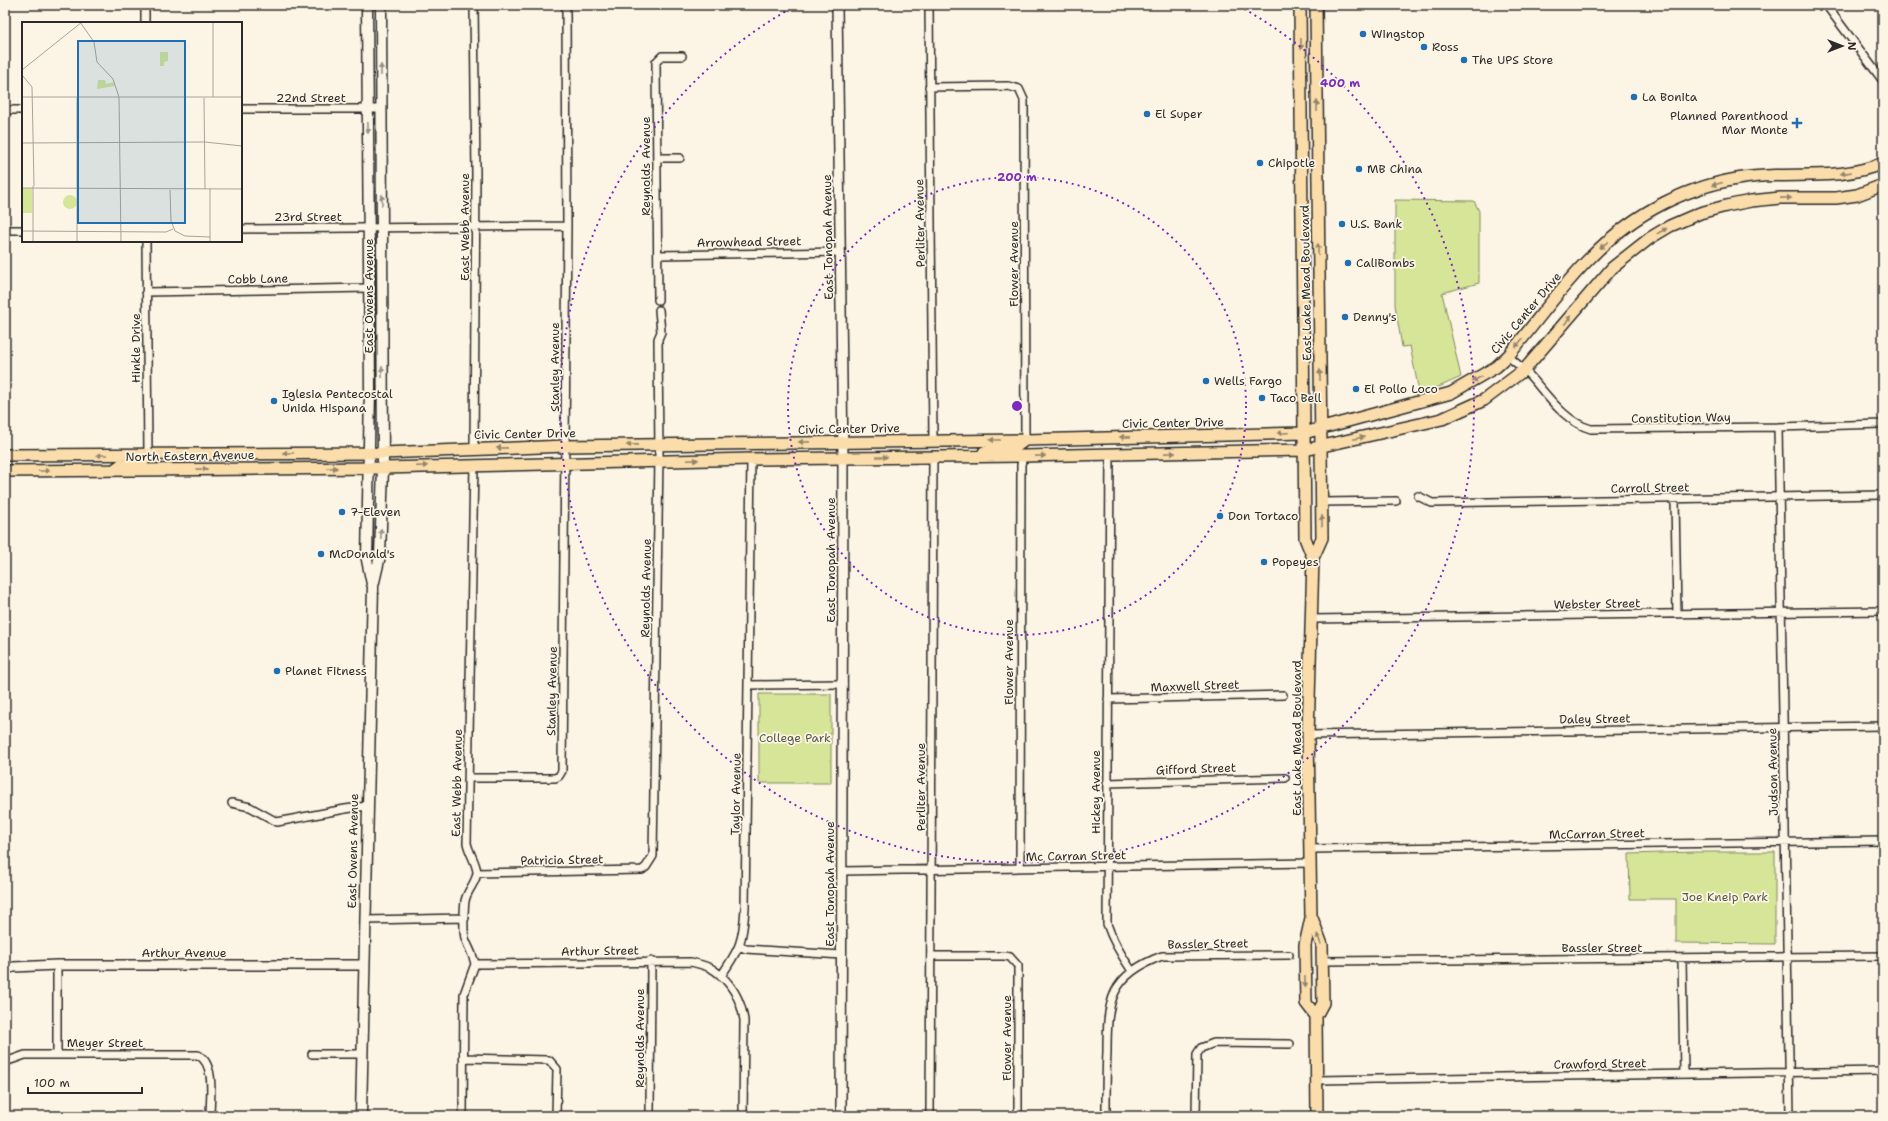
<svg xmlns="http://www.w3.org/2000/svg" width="1888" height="1121" viewBox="0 0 1888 1121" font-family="'Shantell Sans',sans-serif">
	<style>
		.green { fill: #d6e598; stroke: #808862 }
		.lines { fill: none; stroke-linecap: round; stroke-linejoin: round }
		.minor-casing { stroke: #2b2b2b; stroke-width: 10 }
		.tertiary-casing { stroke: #2b2b2b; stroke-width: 12 }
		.secondary-casing { stroke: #2b2b2b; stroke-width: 13 }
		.primary-casing { stroke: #2b2b2b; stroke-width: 14 }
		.minor { stroke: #fcf5e5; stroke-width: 7 }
		.tertiary { stroke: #fcf5e5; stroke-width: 9 }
		.secondary { stroke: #fcf5e5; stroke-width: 10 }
		.primary { stroke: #fbddab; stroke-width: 11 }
		.oneway { fill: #93846b }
		.oneway2 { fill: #949088 }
		.ring { fill: none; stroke: #7b2cbf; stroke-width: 2; stroke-dasharray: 2 4 }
		.poi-dot { fill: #1f6fb2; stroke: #fcf5e5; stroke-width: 1.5 }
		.labels { text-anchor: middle; stroke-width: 3.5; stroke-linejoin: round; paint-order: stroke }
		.poi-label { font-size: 12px; fill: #2b2b2b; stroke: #fcf5e5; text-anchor: start }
		.street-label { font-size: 12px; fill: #2b2b2b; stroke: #fcf5e5 }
		.park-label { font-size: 12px; fill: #565a46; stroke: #fcf5e5 }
		.inset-road { fill: none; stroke: #a8a49b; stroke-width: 1 }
		.view { fill: #1f6fb2; fill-opacity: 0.15; stroke: #1f6fb2; stroke-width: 2 }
		.inset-edge { fill: none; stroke: #2b2b2b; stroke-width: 2 }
		.centre { fill: #7b2cbf; stroke: #fcf5e5; stroke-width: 2 }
		.ring-label { font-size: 12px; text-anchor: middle; font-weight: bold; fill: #7b2cbf; stroke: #fcf5e5; stroke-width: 3.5; stroke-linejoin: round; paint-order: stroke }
	</style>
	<rect width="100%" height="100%" fill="#fcf5e5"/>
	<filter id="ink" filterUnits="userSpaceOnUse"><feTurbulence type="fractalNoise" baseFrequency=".025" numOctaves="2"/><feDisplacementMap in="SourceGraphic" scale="8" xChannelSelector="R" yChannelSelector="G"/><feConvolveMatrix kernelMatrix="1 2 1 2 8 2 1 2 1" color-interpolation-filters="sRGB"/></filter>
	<g filter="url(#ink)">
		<path class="green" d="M1395,200L1474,201L1479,211V283L1442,293L1461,377L1441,386L1419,392L1410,346L1402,347L1395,305Z
			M759,694H831V783H759Z
			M1695,852H1775V944L1676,943V899H1630L1629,854Z"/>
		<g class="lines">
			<defs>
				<path id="minor" d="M145,5V23
					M474,5L476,174L474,448
					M929,5L933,440
					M1826,5L1883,81
					M929,87L1008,86L1019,89L1024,100L1025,440
					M241,109H381
					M5,110H23
					M657,158H680
					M241,229L567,226
					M5,230H23
					M146,241L148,454
					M658,255L841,252
					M146,292L369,288
					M658,300L656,62L662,56H682
					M1508,356C1516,363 1524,369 1531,377C1548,396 1565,422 1591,429L1778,427L1883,424
					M1778,427L1790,1116
					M1110,454L1107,924C1113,942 1121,955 1132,971
					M1418,496L1432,503L1883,495
					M1675,499L1677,614
					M1322,502L1396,501
					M1311,619L1883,611
					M748,685L843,684
					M1108,699L1283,695
					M1308,735L1883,726
					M469,778H555L559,776L562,771L567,226L566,5
					M1107,783L1285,778
					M232,803L250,807L277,822L345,809L367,806
					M1310,849L1883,841
					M1020,868L1021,465L1023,456
					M842,871L1311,863
					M477,873L642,870L646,867L653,856L659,456L658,339L661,332L659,310
					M365,920L465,918
					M739,946L746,949L842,955
					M931,956H1005L1010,957L1018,966V1116
					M1682,959L1684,1074
					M1322,961L1883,956
					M475,964L691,962C699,964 708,966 714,970C731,982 741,1000 744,1020L743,1116
					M721,976C740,948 743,942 745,908L751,459
					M57,1054V965
					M312,1054H362
					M464,1058L549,1060L557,1069L556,1116
					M5,1062L25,1055H198C216,1064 210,1098 210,1116
					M1317,1080L1883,1071
					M463,1116L464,994L475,964C473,954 468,947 465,938C463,930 464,909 465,901C467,890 477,882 477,872C476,862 469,853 467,843L474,465
					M650,1116L651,961
					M930,1116L933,457
					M1106,1116C1106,1095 1106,1073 1107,1052C1107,1001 1110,975 1162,956L1289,955
					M1196,1116L1197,1054L1201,1048L1214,1043L1290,1044"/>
				<path id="tertiary" d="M837,5L843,458L841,1116
					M5,969L14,967L57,965H364"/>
				<path id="secondary" d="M367,5L370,388L367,560L372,584
					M361,1116L373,586L380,556L383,468L381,5"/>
				<path id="primary" d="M1300,5L1305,538L1313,558
					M984,452L1014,448L1025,440
					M5,455L382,453L566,446L1025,440L1304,433L1451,393L1496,367L1508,356C1536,323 1561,286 1592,256C1635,212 1690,184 1751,177C1796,172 1841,181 1883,163
					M114,470L125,462L143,461L147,457
					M5,471L383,468L751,459L1023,456L1305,450L1442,419L1484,400L1524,370L1612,268L1650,238L1670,226L1700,213L1726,206L1751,201L1780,198H1836L1857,195L1883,185
					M1312,918L1322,945L1323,1003L1316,1016L1317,1116
					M1316,1016L1306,1003L1305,945L1311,918L1308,735L1313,558L1322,538L1316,5"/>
			</defs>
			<use href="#minor" class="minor-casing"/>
			<use href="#tertiary" class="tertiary-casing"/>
			<use href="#secondary" class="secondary-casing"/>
			<use href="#primary" class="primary-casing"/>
			<use href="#minor" class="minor"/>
			<use href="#tertiary" class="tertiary"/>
			<use href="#secondary" class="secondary"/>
			<use href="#primary" class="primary"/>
		</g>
		<defs><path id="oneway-solid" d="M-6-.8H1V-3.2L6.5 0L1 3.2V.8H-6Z"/></defs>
		<g class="oneway">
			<use href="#oneway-solid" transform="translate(1301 44) rotate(89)"/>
			<use href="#oneway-solid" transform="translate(1317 106) rotate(-91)"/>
			<use href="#oneway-solid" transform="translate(1846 173) rotate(171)"/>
			<use href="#oneway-solid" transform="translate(1717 184) rotate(165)"/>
			<use href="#oneway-solid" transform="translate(1786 198) rotate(-1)"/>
			<use href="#oneway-solid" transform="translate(1662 231) rotate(-29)"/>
			<use href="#oneway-solid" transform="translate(1604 245) rotate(138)"/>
			<use href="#oneway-solid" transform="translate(1318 249) rotate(-91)"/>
			<use href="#oneway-solid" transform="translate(1568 320) rotate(-51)"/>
			<use href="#oneway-solid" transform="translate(1519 343) rotate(130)"/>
			<use href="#oneway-solid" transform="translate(1320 375) rotate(-91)"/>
			<use href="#oneway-solid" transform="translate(1477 379) rotate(150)"/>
			<use href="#oneway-solid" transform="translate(1283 433) rotate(178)"/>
			<use href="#oneway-solid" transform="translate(1125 437) rotate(179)"/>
			<use href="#oneway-solid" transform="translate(1359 438) rotate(-12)"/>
			<use href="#oneway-solid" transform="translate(995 440) rotate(180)"/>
			<use href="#oneway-solid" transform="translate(804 442) rotate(179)"/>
			<use href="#oneway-solid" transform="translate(632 445) rotate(179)"/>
			<use href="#oneway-solid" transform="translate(502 448) rotate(179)"/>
			<use href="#oneway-solid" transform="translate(288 453) rotate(180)"/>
			<use href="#oneway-solid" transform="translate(1170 453) rotate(-1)"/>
			<use href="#oneway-solid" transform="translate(102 455) rotate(180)"/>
			<use href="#oneway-solid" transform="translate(1040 456) rotate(-1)"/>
			<use href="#oneway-solid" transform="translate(882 457)"/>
			<use href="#oneway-solid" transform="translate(693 460) rotate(-2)"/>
			<use href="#oneway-solid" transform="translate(422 466) rotate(-2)"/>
			<use href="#oneway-solid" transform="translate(332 468)"/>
			<use href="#oneway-solid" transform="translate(202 469) rotate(-1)"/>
			<use href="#oneway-solid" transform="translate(44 471)"/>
			<use href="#oneway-solid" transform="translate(1322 521) rotate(-91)"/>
			<use href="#oneway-solid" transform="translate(1319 939) rotate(-110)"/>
			<use href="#oneway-solid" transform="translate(1305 982) rotate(89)"/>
		</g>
		<g class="oneway2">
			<use href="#oneway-solid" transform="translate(381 70) rotate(-90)"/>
			<use href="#oneway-solid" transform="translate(368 128) rotate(89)"/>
			<use href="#oneway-solid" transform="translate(382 200) rotate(-90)"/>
			<use href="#oneway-solid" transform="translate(382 372) rotate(-90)"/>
			<use href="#oneway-solid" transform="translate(381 534) rotate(-88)"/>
		</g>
	</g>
	<g class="ring">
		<circle cx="1017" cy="406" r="229"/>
		<path d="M1239 6A457 457 0 1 1 795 6"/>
	</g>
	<g class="poi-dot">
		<circle cx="1363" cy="34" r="4"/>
		<circle cx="1424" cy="47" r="4"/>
		<circle cx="1464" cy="60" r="4"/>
		<circle cx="1634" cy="97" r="4"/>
		<circle cx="1147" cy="114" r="4"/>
		<path d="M1795 117h4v4h4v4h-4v4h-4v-4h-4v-4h4z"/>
		<circle cx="1260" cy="163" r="4"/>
		<circle cx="1359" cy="169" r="4"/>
		<circle cx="1342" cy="224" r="4"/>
		<circle cx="1348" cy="263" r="4"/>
		<circle cx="1345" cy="317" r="4"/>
		<circle cx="1206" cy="381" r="4"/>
		<circle cx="1356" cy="389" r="4"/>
		<circle cx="1262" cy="398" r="4"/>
		<circle cx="274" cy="401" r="4"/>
		<circle cx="342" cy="512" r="4"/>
		<circle cx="1220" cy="516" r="4"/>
		<circle cx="321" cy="554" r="4"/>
		<circle cx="1264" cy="562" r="4"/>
		<circle cx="277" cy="671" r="4"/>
	</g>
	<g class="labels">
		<g class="poi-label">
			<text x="1371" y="38">Wingstop</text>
			<text x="1432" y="51">Ross</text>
			<text x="1472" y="64">The UPS Store</text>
			<text x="1642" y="101">La Bonita</text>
			<text x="1155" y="118">El Super</text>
			<text x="1788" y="120" text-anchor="end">Planned Parenthood<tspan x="1788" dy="14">Mar Monte</tspan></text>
			<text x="1268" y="167">Chipotle</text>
			<text x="1367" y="173">MB China</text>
			<text x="1350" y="228">U.S. Bank</text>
			<text x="1356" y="267">CaliBombs</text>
			<text x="1353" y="321">Denny's</text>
			<text x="1214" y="385">Wells Fargo</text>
			<text x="1364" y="393">El Pollo Loco</text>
			<text x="282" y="398">Iglesia Pentecostal<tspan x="282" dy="14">Unida Hispana</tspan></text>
			<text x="1270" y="402">Taco Bell</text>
			<text x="350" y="516">7-Eleven</text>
			<text x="1228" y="520">Don Tortaco</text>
			<text x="329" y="558">McDonald's</text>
			<text x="1272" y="566">Popeyes</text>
			<text x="285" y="675">Planet Fitness</text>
		</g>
		<g class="street-label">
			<text x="311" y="102">22nd Street</text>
			<text transform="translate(646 166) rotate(-90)" y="4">Reynolds Avenue</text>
			<text x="308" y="221">23rd Street</text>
			<text transform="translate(920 223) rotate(-91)" y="4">Perliter Avenue</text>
			<text transform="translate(465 227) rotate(-90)" y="4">East Webb Avenue</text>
			<text transform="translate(828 237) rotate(-91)" y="4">East Tonopah Avenue</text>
			<text transform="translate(749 242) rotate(-1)" y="4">Arrowhead Street</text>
			<text transform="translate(1014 264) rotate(-90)" y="4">Flower Avenue</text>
			<text transform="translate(258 279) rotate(-1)" y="4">Cobb Lane</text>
			<text transform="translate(1306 283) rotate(-91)" y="4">East Lake Mead Boulevard</text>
			<text transform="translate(369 296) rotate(-90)" y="4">East Owens Avenue</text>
			<text transform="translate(1526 313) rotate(-50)" y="4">Civic Center Drive</text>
			<text transform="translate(136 348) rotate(-90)" y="4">Hinkle Drive</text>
			<text transform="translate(555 367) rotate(-90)" y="4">Stanley Avenue</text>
			<text transform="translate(1681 418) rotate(-1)" y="4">Constitution Way</text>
			<text transform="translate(1173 423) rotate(-1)" y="4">Civic Center Drive</text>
			<text transform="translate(849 429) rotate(-1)" y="4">Civic Center Drive</text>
			<text transform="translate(525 434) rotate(-1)" y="4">Civic Center Drive</text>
			<text transform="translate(190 456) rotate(-1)" y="4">North Eastern Avenue</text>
			<text transform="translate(1650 488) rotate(-1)" y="4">Carroll Street</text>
			<text transform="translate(831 560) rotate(-90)" y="4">East Tonopah Avenue</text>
			<text transform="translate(646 588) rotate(-89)" y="4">Reynolds Avenue</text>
			<text transform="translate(1597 604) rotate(-1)" y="4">Webster Street</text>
			<text transform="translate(1009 662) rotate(-90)" y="4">Flower Avenue</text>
			<text transform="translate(1195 686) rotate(-2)" y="4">Maxwell Street</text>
			<text transform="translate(552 691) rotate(-89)" y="4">Stanley Avenue</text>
			<text transform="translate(1595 719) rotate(-1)" y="4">Daley Street</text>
			<text transform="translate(1297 738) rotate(-90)" y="4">East Lake Mead Boulevard</text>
			<text transform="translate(1196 769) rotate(-2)" y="4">Gifford Street</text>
			<text transform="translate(1773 772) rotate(-91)" y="4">Judson Avenue</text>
			<text transform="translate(457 783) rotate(-89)" y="4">East Webb Avenue</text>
			<text transform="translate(921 787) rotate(-90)" y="4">Perliter Avenue</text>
			<text transform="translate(1096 792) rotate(-90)" y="4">Hickey Avenue</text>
			<text transform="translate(736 794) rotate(-89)" y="4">Taylor Avenue</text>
			<text transform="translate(1597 834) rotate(-1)" y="4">McCarran Street</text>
			<text transform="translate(353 851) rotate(-89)" y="4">East Owens Avenue</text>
			<text transform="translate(1076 856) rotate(-1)" y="4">Mc Carran Street</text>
			<text transform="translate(562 860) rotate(-1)" y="4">Patricia Street</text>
			<text transform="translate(830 884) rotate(-90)" y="4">East Tonopah Avenue</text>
			<text transform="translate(1208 944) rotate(-1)" y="4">Bassler Street</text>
			<text x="1602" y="952">Bassler Street</text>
			<text transform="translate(600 951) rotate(-1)" y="4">Arthur Street</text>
			<text x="184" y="957">Arthur Avenue</text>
			<text transform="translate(640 1038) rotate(-90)" y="4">Reynolds Avenue</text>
			<text transform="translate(1007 1038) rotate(-90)" y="4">Flower Avenue</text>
			<text x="105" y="1047">Meyer Street</text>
			<text transform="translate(1600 1064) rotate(-1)" y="4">Crawford Street</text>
		</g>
		<g class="park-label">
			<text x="795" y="742">College Park</text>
			<text x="1725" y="901">Joe Kneip Park</text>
		</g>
	</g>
	<g transform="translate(22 22)">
		<rect width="220" height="220" fill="#fcf5e5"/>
		<path d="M138,30H146V39L142,40V44H138ZM76,58H83L84,62L92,60L93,64L75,67ZM0,166H10V191H0ZM41 180a7 7 0 1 1 14 0a7 7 0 1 1-14 0Z" fill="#d6e598"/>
		<path class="inset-road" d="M58,0L72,20L75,40L91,57L97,75L99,220M191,0V75M0,48L60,0M0,53L10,65L12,164M0,75H220M55,75V220M182,76L183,167M0,121L183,120L220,124M0,166L220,167M148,168L149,199L153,209L163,214L188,215M0,209L144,210L151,207M11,220V164M188,220V167"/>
		<path class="view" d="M56,19H163V201H56Z"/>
		<rect width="220" height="220" class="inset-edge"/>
	</g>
	<circle cx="1017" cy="406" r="6" class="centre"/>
	<g class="ring-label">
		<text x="1340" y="87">400 m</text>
		<text x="1017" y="181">200 m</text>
	</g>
	<rect width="1888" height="1121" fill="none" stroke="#fcf5e5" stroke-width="20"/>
	<rect x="10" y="10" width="1868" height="1101" fill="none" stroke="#2b2b2b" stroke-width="1.5" filter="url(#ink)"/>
	<g transform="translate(1842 46) rotate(90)" stroke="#fcf5e5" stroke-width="3" paint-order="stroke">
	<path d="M0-3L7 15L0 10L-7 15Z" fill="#2b2b2b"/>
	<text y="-6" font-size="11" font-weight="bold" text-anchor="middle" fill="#2b2b2b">N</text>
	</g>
	<path d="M28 1087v6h114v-6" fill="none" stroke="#2b2b2b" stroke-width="2"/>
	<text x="34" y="1087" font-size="12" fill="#2b2b2b" stroke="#fcf5e5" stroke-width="3" paint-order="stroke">100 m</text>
</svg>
